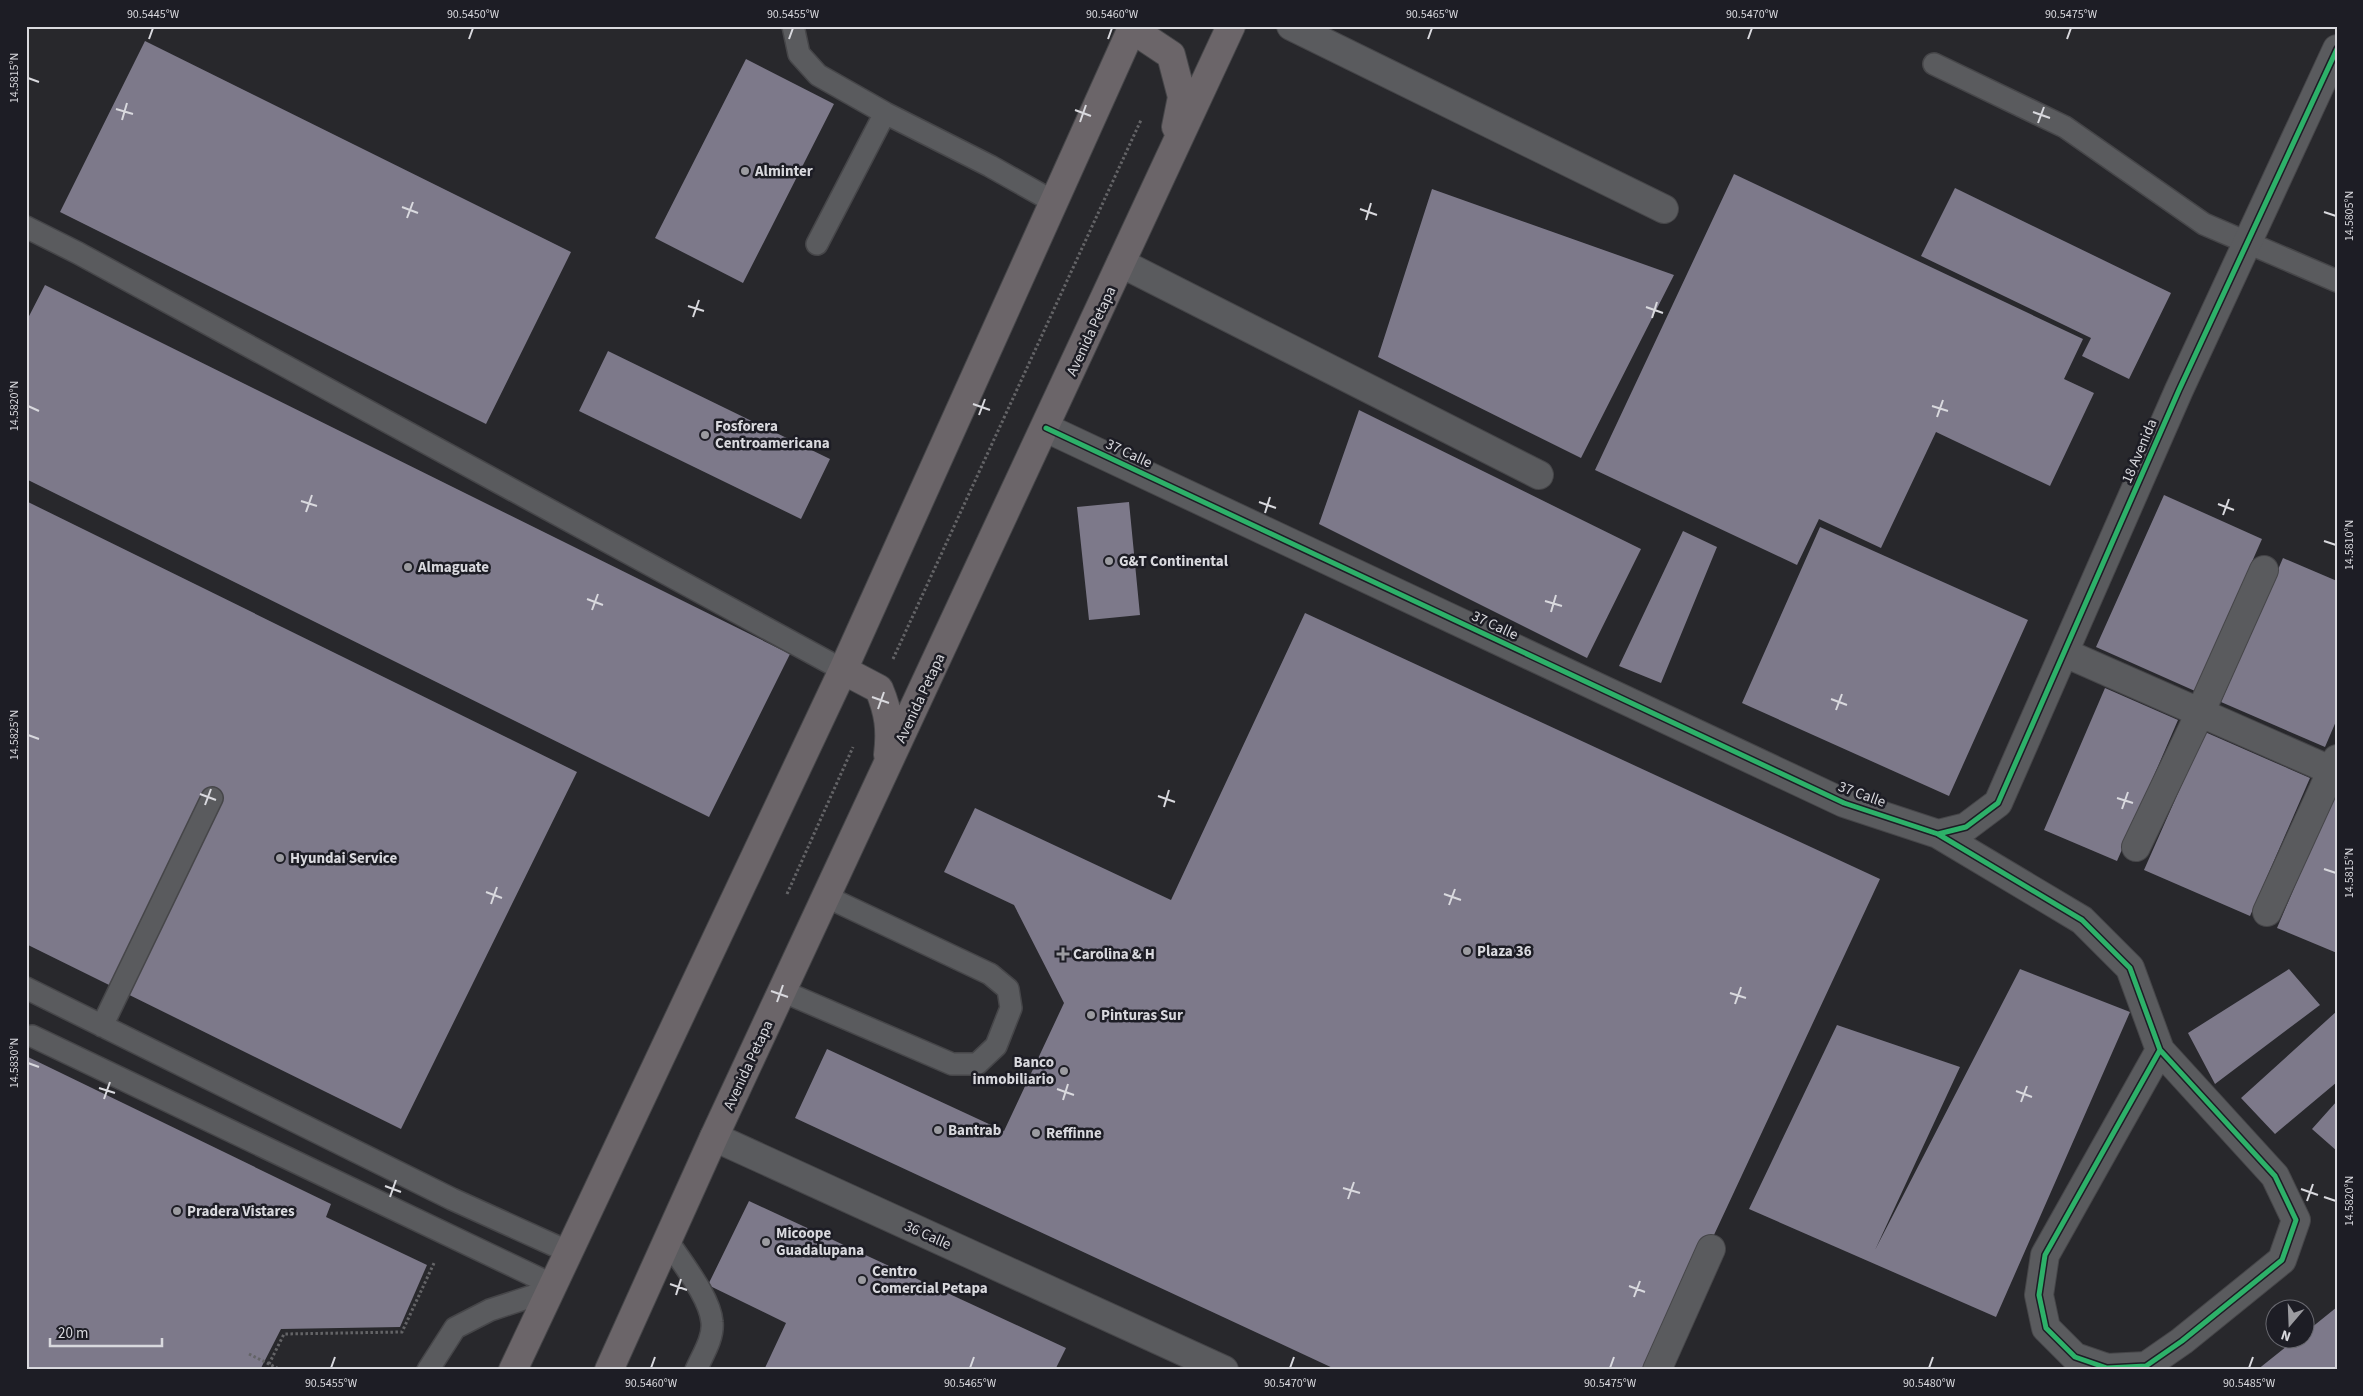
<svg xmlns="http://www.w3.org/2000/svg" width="2363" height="1396" viewBox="0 0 2363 1396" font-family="'Source Sans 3',sans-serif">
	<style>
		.building { fill: #7d798a }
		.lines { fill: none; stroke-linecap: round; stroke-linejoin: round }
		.lane-casing { stroke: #464649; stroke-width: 24 }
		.street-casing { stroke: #464649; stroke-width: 30 }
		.primary-casing { stroke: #464649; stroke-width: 30 }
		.path { stroke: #646467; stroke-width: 3; stroke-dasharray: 2.5 2.5; stroke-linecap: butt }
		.lane { stroke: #5a5b5e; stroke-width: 21 }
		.street { stroke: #5a5b5e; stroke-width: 28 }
		.primary { stroke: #6b6569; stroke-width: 28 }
		.cycleway-casing { stroke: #1d1d25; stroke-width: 8 }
		.cycleway { stroke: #2db169; stroke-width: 5 }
		.ticks { fill: none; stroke: #d9d9de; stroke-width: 2 }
		.poi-dot { fill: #9b9ba0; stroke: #1d1d25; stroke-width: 2 }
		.labels { text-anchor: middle; stroke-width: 5; stroke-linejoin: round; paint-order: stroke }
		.poi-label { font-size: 15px; font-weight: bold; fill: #d9d9de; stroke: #1d1d25; text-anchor: start }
		.street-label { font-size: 15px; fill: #d9d9de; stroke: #1d1d25 }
		.neatline { fill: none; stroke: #d9d9de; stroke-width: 2 }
		.ticks-label { font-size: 12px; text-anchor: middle; fill: #d9d9de }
	</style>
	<rect width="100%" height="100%" fill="#28282c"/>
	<path class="building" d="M145,41L571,252L486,424L60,212Z
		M746,59L834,104L743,283L655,238Z
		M1734,174L2083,339L2064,379L2094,393L2050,486L1936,432L1881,548L1819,519L1797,565L1595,470Z
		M1955,188L2171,293L2129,379L2082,356L2091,338L1921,256Z
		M1432,189L1674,275L1581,458L1378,357Z
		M45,285L790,654L709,817L26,479V322Z
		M608,351L830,459L801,519L579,411Z
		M1359,410L1641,549L1587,658L1319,524Z
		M2164,495L2262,539L2195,691L2096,647Z
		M26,501L577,772L401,1129L26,944Z
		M1129,502L1140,615L1089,620L1077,507Z
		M1820,527L2028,620L1949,796L1742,703Z
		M1683,531L1717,547L1661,683L1619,666Z
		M2283,558L2337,581V719L2325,747L2221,702Z
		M1305,613L1880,879L1651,1370H1337L795,1118L827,1049L1004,1131L1064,1003L1014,905L944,872L975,808L1171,900Z
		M2105,688L2178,720L2117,861L2044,830Z
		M2205,732L2310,778L2250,916L2144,870Z
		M2335,792L2337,793V953L2277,928Z
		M2020,969L2130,1012L1996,1317L1749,1209L1837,1025L1960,1067L1875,1250Z
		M2289,969L2320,1005L2215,1084L2188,1033Z
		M2337,1011V1082L2275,1134L2241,1098Z
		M26,1056L331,1204L326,1217L427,1265L400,1327L281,1329L260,1370H26Z
		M2337,1101V1151L2312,1129Z
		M749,1201L1066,1348L1055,1370H764L786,1323L708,1285Z
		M2337,1307V1370H2257L2297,1338H2306V1332Z"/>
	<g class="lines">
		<defs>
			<path id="lane" d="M793,26L799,54L818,75L885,113L990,166L1054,202
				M1934,64L2065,127L2204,224L2337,281
				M26,227L78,253L843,670
				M817,244L885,113
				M26,988L452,1199L569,1252
				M782,991L952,1064H977L996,1046L1011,1008L1008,989L990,974L827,897
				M102,1026L212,798
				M32,1036L553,1285
				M668,1241C681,1262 710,1297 712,1322C714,1338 702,1356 696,1370
				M428,1370L455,1328L490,1310L551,1290"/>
			<path id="street" d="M1291,26L1664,209
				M1121,263L1539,475
				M1046,428L1844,803L1938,834L2082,920L2130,968L2160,1050L2275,1176L2296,1220L2282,1260L2182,1341L2146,1366L2107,1368L2075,1357L2046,1328L2039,1295L2045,1255L2160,1050
				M2065,653L2337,773
				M1938,834L1966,827L1998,803L2179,390L2337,49
				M2136,847L2200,713L2264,570
				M2267,912L2337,759
				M714,1137L1224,1370
				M1657,1370L1711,1249"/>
			<path id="primary" d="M1132,29L1171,55L1182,97L1176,127
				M843,670L879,689C889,713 891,730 888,755
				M513,1370L843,670L1133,26
				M609,1370L714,1137L1231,26"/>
		</defs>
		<use href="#lane" class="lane-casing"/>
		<use href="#street" class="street-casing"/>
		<use href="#primary" class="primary-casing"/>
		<path class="path" d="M893,659L1141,120
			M787,894L853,747
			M249,1354L281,1370
			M269,1364L284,1334L402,1332L435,1261"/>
		<use href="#lane" class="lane"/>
		<use href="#street" class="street"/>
		<use href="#primary" class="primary"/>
		<defs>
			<path id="cycleway" d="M1046,428L1844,803L1938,834L2082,920L2130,968L2160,1050L2275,1176L2296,1220L2282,1260L2182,1341L2146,1366L2107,1368L2075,1357L2046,1328L2039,1295L2045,1255L2160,1050
				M1938,834L1966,827L1998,803L2179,390L2337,49"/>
		</defs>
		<use href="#cycleway" class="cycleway-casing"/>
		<use href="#cycleway" class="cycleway"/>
	</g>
	<path class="ticks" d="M149,39L153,28M469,39L473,28M789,39L793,28M1108,39L1112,28M1428,39L1432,28M1748,39L1752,28M2067,39L2071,28M28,78L39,82M116,109L133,114M1075,110L1091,116M2033,112L2050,118M122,120L127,103M1080,122L1086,105M2038,123L2044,107M402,207L418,213M1360,209L1377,215M2324,212L2336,216M407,218L413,202M1366,220L1371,203M688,306L704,311M1646,307L1663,313M693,317L699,300M1652,318L1657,302M973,404L990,410M28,406L39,411M1932,406L1948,411M979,415L985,399M1937,417L1943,400M301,501L317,506M1259,502L1276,508M2218,504L2234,510M306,512L312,495M1265,513L1270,497M2223,515L2229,499M2324,541L2336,545M587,599L603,605M1545,601L1562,606M592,610L598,594M1551,612L1556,595M872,697L889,703M1831,699L1847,705M878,709L884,692M1836,710L1842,694M28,735L39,739M200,794L216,800M1158,796L1175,802M2117,798L2133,803M205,805L211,789M1164,807L1169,790M2122,809L2128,792M2324,869L2336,873M486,892L502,898M1444,894L1461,900M491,904L497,887M1449,905L1455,889M771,991L788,997M1730,993L1746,998M777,1002L783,985M1735,1004L1741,987M28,1063L39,1067M99,1088L115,1093M1057,1089L1074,1095M2016,1091L2032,1097M104,1099L110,1082M1063,1100L1068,1084M2021,1102L2027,1086M385,1186L401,1192M1343,1188L1360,1193M2301,1189L2318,1195M390,1197L396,1180M2324,1197L2336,1201M1348,1199L1354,1182M2307,1201L2313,1184M670,1284L687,1290M1629,1286L1645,1292M676,1295L681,1279M1634,1297L1640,1281M331,1368L335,1357M651,1368L655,1357M970,1368L974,1357M1290,1368L1294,1357M1610,1368L1614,1357M1929,1368L1933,1357M2249,1368L2253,1357"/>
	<g class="poi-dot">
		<circle cx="745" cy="171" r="5"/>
		<circle cx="705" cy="435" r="5"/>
		<circle cx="1109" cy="561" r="5"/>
		<circle cx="408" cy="567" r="5"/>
		<circle cx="280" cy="858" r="5"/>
		<circle cx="1467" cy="951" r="5"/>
		<path d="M1060.5 946.5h5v5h5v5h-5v5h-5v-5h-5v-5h5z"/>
		<circle cx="1091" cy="1015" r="5"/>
		<circle cx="1064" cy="1071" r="5"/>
		<circle cx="938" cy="1130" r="5"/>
		<circle cx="1036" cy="1133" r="5"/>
		<circle cx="177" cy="1211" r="5"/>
		<circle cx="766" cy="1242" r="5"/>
		<circle cx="862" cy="1280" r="5"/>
	</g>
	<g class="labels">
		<g class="poi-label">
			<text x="755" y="176">Alminter</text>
			<text x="715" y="431">Fosforera<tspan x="715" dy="17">Centroamericana</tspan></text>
			<text x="1119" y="566">G&amp;T Continental</text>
			<text x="418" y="572">Almaguate</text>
			<text x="290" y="863">Hyundai Service</text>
			<text x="1477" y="956">Plaza 36</text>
			<text x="1073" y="959">Carolina &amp; H</text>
			<text x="1101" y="1020">Pinturas Sur</text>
			<text x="1054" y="1067" text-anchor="end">Banco<tspan x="1054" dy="17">inmobiliario</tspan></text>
			<text x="948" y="1135">Bantrab</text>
			<text x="1046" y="1138">Reffinne</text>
			<text x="187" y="1216">Pradera Vistares</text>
			<text x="776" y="1238">Micoope<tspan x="776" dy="17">Guadalupana</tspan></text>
			<text x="872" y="1276">Centro<tspan x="872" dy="17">Comercial Petapa</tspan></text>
		</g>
		<g class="street-label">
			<text transform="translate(1091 331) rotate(-65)" y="5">Avenida Petapa</text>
			<text transform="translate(2139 451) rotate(-67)" y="5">18 Avenida</text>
			<text transform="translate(1129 453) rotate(25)" y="5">37 Calle</text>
			<text transform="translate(1495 625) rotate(25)" y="5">37 Calle</text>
			<text transform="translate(920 698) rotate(-65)" y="5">Avenida Petapa</text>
			<text transform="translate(1862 794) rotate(20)" y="5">37 Calle</text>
			<text transform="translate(748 1065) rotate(-65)" y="5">Avenida Petapa</text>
			<text transform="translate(928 1235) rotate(24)" y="5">36 Calle</text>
		</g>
	</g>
	<rect width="2363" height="1396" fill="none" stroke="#1d1d25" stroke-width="55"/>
	<g transform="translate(2290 1324) rotate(199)"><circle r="24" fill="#1d1d25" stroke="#68686f"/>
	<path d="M0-4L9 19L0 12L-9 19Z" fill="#9b9ba0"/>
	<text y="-8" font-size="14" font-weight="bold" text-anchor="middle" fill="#d9d9de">N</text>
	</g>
	<path d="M50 1338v8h112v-8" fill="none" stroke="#d9d9de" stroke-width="2.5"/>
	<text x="58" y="1338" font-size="15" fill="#d9d9de" stroke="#1d1d25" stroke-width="4" paint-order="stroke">20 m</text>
	<rect x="28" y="28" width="2308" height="1340" class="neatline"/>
	<g class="ticks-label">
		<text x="153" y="18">90.5445°W</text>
		<text x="473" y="18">90.5450°W</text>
		<text x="793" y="18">90.5455°W</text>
		<text x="1112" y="18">90.5460°W</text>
		<text x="1432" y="18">90.5465°W</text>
		<text x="1752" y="18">90.5470°W</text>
		<text x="2071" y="18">90.5475°W</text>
		<text transform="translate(14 78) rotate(-90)" y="4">14.5815°N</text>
		<text transform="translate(2349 216) rotate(-90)" y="4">14.5805°N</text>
		<text transform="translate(14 406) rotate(-90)" y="4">14.5820°N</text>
		<text transform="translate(2349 545) rotate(-90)" y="4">14.5810°N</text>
		<text transform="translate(14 735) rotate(-90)" y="4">14.5825°N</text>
		<text transform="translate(2349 873) rotate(-90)" y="4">14.5815°N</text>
		<text transform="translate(14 1063) rotate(-90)" y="4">14.5830°N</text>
		<text transform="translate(2349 1201) rotate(-90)" y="4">14.5820°N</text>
		<text x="331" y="1387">90.5455°W</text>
		<text x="651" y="1387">90.5460°W</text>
		<text x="970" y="1387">90.5465°W</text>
		<text x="1290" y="1387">90.5470°W</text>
		<text x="1610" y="1387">90.5475°W</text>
		<text x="1929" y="1387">90.5480°W</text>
		<text x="2249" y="1387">90.5485°W</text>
	</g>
</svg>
